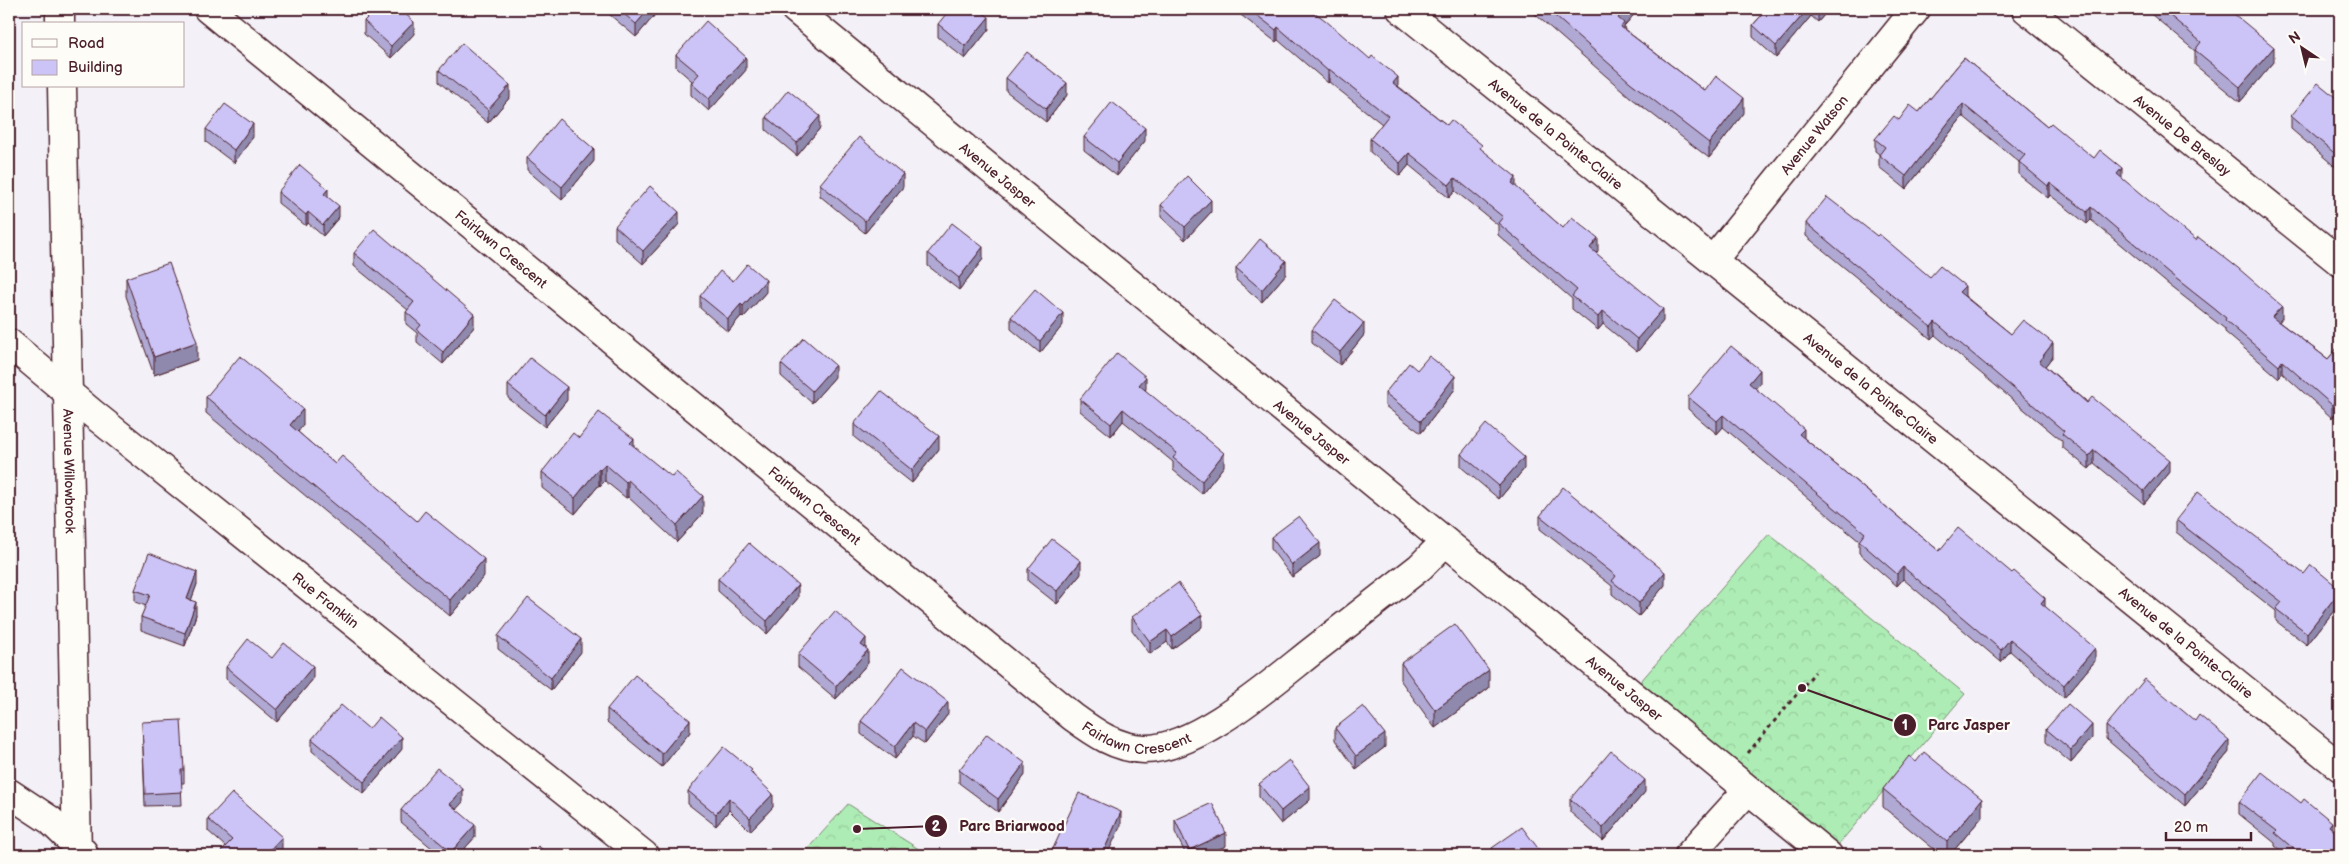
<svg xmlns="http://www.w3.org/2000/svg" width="2349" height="864" viewBox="0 0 2349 864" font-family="'Balsamiq Sans',sans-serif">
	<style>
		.forest { fill: url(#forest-crowns); stroke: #7c8670 }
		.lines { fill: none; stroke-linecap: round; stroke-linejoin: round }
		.minor-casing { stroke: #4a1f2b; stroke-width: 31 }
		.path { stroke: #4a1f2b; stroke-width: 3; stroke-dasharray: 4 4; stroke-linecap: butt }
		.minor { stroke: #fdfcf7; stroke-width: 28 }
		.wall { fill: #afa9d4; stroke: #4a1f2b }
		.shaded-wall { fill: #8f89ad; stroke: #4a1f2b }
		.building { fill: #ccc4f7; stroke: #4a1f2b }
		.labels { text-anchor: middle; stroke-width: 4.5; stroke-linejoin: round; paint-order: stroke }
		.street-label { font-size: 14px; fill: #4a1f2b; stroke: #fdfcf7 }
		.leader { fill: none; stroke: #4a1f2b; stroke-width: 2 }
		.callout-dot { fill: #4a1f2b; stroke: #fdfcf7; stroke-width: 2 }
		.mark-label { font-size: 15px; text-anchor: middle; font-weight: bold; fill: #fff }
		.callout-label { font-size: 15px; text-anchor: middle; font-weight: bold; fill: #4a1f2b; stroke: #fdfcf7; stroke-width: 4.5; stroke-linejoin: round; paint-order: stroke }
	</style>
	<defs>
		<pattern id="forest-crowns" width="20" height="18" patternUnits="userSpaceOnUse" patternTransform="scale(1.25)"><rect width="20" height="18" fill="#adedb5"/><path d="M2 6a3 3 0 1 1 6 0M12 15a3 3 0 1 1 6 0" fill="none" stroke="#96cb9c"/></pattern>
	</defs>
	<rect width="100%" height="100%" fill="#f3f1f7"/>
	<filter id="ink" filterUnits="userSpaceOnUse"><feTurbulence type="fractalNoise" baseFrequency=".02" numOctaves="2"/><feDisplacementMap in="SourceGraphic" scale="10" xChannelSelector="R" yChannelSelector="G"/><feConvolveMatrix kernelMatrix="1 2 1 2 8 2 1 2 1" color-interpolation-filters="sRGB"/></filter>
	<g filter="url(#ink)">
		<path class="forest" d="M1769,534L1965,694L1838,845L1640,682Z
			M848,804L928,855H802Z"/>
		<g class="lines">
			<defs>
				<g id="minor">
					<path d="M60,9V24"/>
					<path id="s1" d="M208,9L1073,717C1095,733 1116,748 1144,749C1197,750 1275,680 1315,649C1350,622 1385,594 1420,567L1445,542"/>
					<path id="s2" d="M795,9L1828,855"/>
					<path id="s3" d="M1401,9L2340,767"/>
					<path id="s4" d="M2026,9L2340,262"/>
					<path id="s5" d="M62,86L77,855"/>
					<path id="s6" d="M1713,260L1916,9"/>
					<path id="s7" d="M9,343L92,413L644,855"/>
					<path d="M9,793L50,820L83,852"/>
					<path d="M1689,855L1748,790"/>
				</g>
			</defs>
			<use href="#minor" class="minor-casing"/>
			<path class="path" d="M1748,753L1815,672"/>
			<use href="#minor" class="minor"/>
		</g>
		<path class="wall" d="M603,9H660L636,37Z
			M1233,9H1310L1398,86L1447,125L1482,150L1516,187L1563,228L1598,251L1596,253L1663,321L1637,352L1603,324L1598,330L1572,309V299L1498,235V225L1455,191L1449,198L1409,165L1400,176L1370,152V139L1382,124L1329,82L1328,83L1278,40L1276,42Z
			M1529,9H1639L1624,26V29L1705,91L1744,113L1709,158L1630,97Z
			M1767,9H1829L1818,22L1811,16L1776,58L1753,37V25Z
			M2145,9H2228L2274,62L2240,102L2195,65V51Z
			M364,21L414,34L391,58L364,34Z
			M938,24L989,29L965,59L938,37Z
			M676,55L746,70L709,111L691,95V83L692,81L676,67Z
			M1964,58L2047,127L2094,158L2122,179L2282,318L2279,322L2328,359L2340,345L2332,418L2282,373L2279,378L2225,332V329L2169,285L2091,220L2087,224L2050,195L2048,198L2019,175V162L1963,116L1906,189L1879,167V154L1875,151V139L1899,120L1919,112Z
			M439,70L510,97L488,123L439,82Z
			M1006,78L1067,95L1046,122L1006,91Z
			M2340,101L2339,170L2291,129V116Z
			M766,117L820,128L797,156L766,130Z
			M206,129L253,137L234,163L206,142Z
			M1084,137L1145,141L1117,176L1084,150Z
			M527,158L594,161L562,200L527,170Z
			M820,184L903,187L865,233L820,196Z
			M278,192L328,197L339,217L323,236L308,223L306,226L278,203Z
			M1161,205L1211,212L1185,240L1161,217Z
			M1806,223L1930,277L1965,296L2011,334L2053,356L2045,366L2170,472L2144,504L2094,463L2089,469L2062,447V441L1935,335L1931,339L1806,236Z
			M679,224L643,264L615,239V226Z
			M354,253L474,327L443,364L417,342V333L406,324V312L408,310L354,266Z
			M928,253L983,259L959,290L928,266Z
			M1236,268L1286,274L1262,302L1236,280Z
			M126,278L197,360L154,375L126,296Z
			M766,292L743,318L741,316L728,332L700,308V296Z
			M1011,317L1063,325L1040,353L1011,329Z
			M1312,330L1364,335L1340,365L1312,343Z
			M781,364L835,377L812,403L781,376Z
			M1417,370L1455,389L1421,433L1385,406V393Z
			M1760,383L1755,388L1804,438L1939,551L2045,606L2095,661L2064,698L2010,651L2001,662L1903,579L1897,586L1859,553V541L1723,427L1717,434L1688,409V397Z
			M508,385L567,400L545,427L508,398Z
			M1146,389L1145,390L1224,466L1202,494L1173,470V462L1123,421L1111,436L1080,411V399Z
			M206,397L303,425L298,432L335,464L417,521L484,576L450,616L206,413Z
			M854,424L939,449L912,483L854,437Z
			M579,438L634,447L703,513L677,542L628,497L626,498L605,481L600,486L599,485L575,514L542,488V472Z
			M1461,454L1524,469L1499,499L1461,467Z
			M1540,516L1665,585L1639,616L1612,594V586L1540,529Z
			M2176,520L2340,589V603L2307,645L2276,621V611L2176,532Z
			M1271,537L1320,556L1292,577L1271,549Z
			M1028,569L1081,574L1057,604L1028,581Z
			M718,579L798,598L767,634L718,591Z
			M197,584L191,600L196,615L185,646L141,630V617L146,606L135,602V590Z
			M1132,617L1202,627L1172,649L1167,642L1150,654L1132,630Z
			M498,636L581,652L551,690L498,649Z
			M866,649L868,663L836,699L798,667V654Z
			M272,658L313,679L277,722L226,679V667Z
			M1401,663L1489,688L1435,728L1401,681Z
			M607,709L690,732L662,767L607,722Z
			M948,714L925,744L913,736L895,759L861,734V721Z
			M142,722L184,770V783H181L182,805L145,806Z
			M2106,726L2229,752L2185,806L2106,739Z
			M1335,728L1385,747L1356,769L1335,740Z
			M369,729L402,749L364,794L312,751V739Z
			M2046,729L2092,738L2071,763L2046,742Z
			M1916,762L1982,817L1950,855H1941L1883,807V789Z
			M959,770L1025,775L998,812L959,783Z
			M752,773L773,807L750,831L729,810L716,826L688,804V791Z
			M1259,784L1310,800L1281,824L1259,797Z
			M1645,792L1603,841L1570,812V799Z
			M463,802L456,809L475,837L459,855H440L401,822V810Z
			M2239,802L2332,829L2340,855H2286L2275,846V843L2239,814Z
			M208,819L282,850L276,855H220V852L226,847L208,831Z
			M1175,820L1226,846L1205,855H1186L1175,832Z
			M1492,848L1543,855H1492Z"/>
		<path class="shaded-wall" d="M649,9H660L636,37V24Z
			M1626,9H1639L1624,26V38L1618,18Z
			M1808,9H1811V16L1776,58V46Z
			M1819,9H1829L1818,22V10Z
			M989,17V29L965,59V46Z
			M414,22V34L391,58V46Z
			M1278,27V40L1276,42V30Z
			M2274,47V62L2240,102V87Z
			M746,57V70L709,111V99Z
			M1329,69V82L1328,83V71Z
			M1398,77V89L1393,83Z
			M1067,83V95L1046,122V109Z
			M510,85V97L488,123V110Z
			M1744,98V113L1709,158V143Z
			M1963,104V116L1906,189V176Z
			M820,116V128L797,156V143Z
			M253,124V137L234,163V150Z
			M1145,128V141L1117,176V163Z
			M594,149V161L562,200V187Z
			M1409,153V165L1400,176V163Z
			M2340,156V169L2339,170V157Z
			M2122,168V180L2117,174Z
			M903,174V187L865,233V221Z
			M1516,177V190L1512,183Z
			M1455,178V191L1449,198V185Z
			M2050,183V195L2048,198V186Z
			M328,189V200L324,194Z
			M1211,200V212L1185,240V227Z
			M339,206V217L323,236V225Z
			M2091,207V220L2087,224V212Z
			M308,212V223L306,226V215Z
			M679,212V224L643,264V251Z
			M1598,238V251L1590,261V248Z
			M983,247V259L959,290V278Z
			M1286,261V274L1262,302V290Z
			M766,280V292L743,318V306Z
			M1965,286V298L1959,292Z
			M741,304V316L728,332V319Z
			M2282,306V318L2272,330V317Z
			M1663,309V321L1637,352V339Z
			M1603,311V324L1598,330V317Z
			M1063,313V325L1040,353V341Z
			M474,314V327L443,364V352Z
			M1935,322V335L1931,339V327Z
			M1364,323V335L1340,365V352Z
			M197,342V360L154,375V357Z
			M2053,343V356L2039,374V361Z
			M2282,361V373L2279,378V366Z
			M835,365V377L812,403V391Z
			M1760,370V383L1749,396V383Z
			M1455,376V389L1421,433V421Z
			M1146,377V389L1139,398V385Z
			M567,387V400L545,427V415Z
			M2340,396V408L2332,418V405Z
			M303,409V425L290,442V425Z
			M1123,409V421L1111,436V424Z
			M1723,415V427L1717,434V421Z
			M1804,429V441L1799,434Z
			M939,436V449L912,483V470Z
			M634,439V456L630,443Z
			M2094,450V463L2089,469V456Z
			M1224,453V466L1202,494V481Z
			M1524,457V469L1499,499V486Z
			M2170,460V472L2144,504V491Z
			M605,464V481L600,486V470Z
			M599,468V485L575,514V498Z
			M628,480V497L626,498V482Z
			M703,496V513L677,542V525Z
			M1320,543V556L1292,577V565Z
			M484,559V576L450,616V600Z
			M1081,561V574L1057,604V591Z
			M1903,567V579L1897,586V574Z
			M197,572V584L187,612V599Z
			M1665,572V585L1639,616V603Z
			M798,585V598L767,634V621Z
			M2340,591V603L2307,645V633Z
			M2045,598V610L2041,603Z
			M196,602V615L185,646V633Z
			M1202,615V627L1172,649V637Z
			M1167,630V642L1150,654V642Z
			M866,638V651L861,645Z
			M581,639V652L551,690V678Z
			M2010,639V651L2001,662V650Z
			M2095,648V661L2064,698V685Z
			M868,650V663L836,699V686Z
			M313,666V679L277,722V710Z
			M1489,670V688L1435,728V710Z
			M948,702V714L925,744V732Z
			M690,720V732L662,767V754Z
			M913,723V736L895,759V747Z
			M2092,725V738L2071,763V750Z
			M1385,734V747L1356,769V756Z
			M402,737V749L364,794V782Z
			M2229,740V752L2185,806V794Z
			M1025,763V775L998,812V799Z
			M1645,780V792L1603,841V828Z
			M1310,787V800L1281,824V811Z
			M463,789V802L450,816V804Z
			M773,794V807L750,831V818Z
			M729,798V810L716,826V814Z
			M1982,799V817L1950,855H1947V842Z
			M1121,812V825L1107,855H1102Z
			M2332,822V835L2329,826Z
			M475,825V837L459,855H451V852Z
			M1226,833V846L1205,855H1189V850Z
			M282,837V850L276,855H265Z"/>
		<path class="building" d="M376,9H400L414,22L391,46L364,21Z
			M618,9H649L636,24Z
			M950,9H978L989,17L965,46L938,24Z
			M1249,9H1310L1325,20L1370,59L1372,56L1398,77L1393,83L1447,125L1451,120L1482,145L1480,148L1516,177L1512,183L1563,228L1572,217L1598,238L1590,248L1663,309L1637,339L1603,311L1598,317L1572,296L1577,290L1498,223L1503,217L1455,178L1449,185L1409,153L1400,163L1370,139L1388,116L1329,69L1328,71L1278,27L1276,30Z
			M1547,9H1626L1618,18L1624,23L1621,27L1705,91L1716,76L1744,98L1709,143L1630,82Z
			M1767,9H1808L1776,46L1753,25Z
			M2162,9H2228L2274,47L2240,87L2195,50L2201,42Z
			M706,21L746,57L709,99L691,83L699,74L676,55Z
			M462,43L510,85L488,110L439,70Z
			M1027,52L1067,83L1046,109L1006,78Z
			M1964,58L2047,127L2051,123L2094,158L2100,150L2122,168L2117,174L2196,240L2198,237L2238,268L2282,306L2272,317L2328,359L2340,345V396L2332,405L2282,361L2279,366L2225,320L2226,318L2169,273L2091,207L2087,212L2050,183L2048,186L2019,162L2025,155L1963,104L1906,176L1879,155L1885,147L1875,139L1894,116L1899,120L1910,105L1919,112Z
			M2318,83L2340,101V156L2339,157L2291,116Z
			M788,90L820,116L797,143L766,117Z
			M1112,102L1145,128L1117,163L1084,137Z
			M225,104L253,124L234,150L206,129Z
			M559,119L594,149L562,187L527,158Z
			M859,137L903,174L865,221L820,184Z
			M300,165L328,189L324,194L339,206L323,225L308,212L306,215L278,192Z
			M1187,176L1211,200L1185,227L1161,205Z
			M650,186L679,212L643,251L615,226Z
			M1827,197L1877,236L1879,234L1930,277L1940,266L1965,286L1959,292L2011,334L2023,320L2053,343L2039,361L2087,403L2092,397L2170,460L2144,491L2094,450L2089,456L2062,434L2064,431L1935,322L1931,327L1806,223Z
			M952,223L983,247L959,278L928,253Z
			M374,229L474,314L443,352L417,330L421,325L406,312L414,302L354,253Z
			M1260,239L1286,261L1262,290L1236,268Z
			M169,263L197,342L154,357L126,278Z
			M747,264L766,280L743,306L741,304L728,319L700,296L720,271L733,281Z
			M1035,289L1063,313L1040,341L1011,317Z
			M1335,300L1364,323L1340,352L1312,330Z
			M804,338L835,365L812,391L781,364Z
			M1731,346L1760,370L1749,383L1804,429L1799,434L1939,551L1958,528L2012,573L2014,571L2045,598L2041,603L2095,648L2064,685L2010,639L2001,650L1903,567L1897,574L1859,541L1865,533L1723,415L1717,421L1688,397Z
			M1117,353L1146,377L1139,385L1195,431L1196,430L1224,453L1202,481L1173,458L1177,453L1123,409L1111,424L1080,399Z
			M240,356L303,409L290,425L335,464L342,456L417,521L425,511L484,559L450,600L206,397Z
			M1429,356L1455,376L1421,421L1385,393L1409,363L1417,370Z
			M530,358L567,387L545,415L508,385Z
			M881,391L939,436L912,470L854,424Z
			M599,412L634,439L630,443L672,477L676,472L703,496L677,525L628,480L626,482L605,464L600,470L599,468L575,498L542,472L573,433L579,438Z
			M1486,424L1524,457L1499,486L1461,454Z
			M1563,487L1665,572L1639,603L1612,581L1616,576L1540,516Z
			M2198,492L2304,574L2311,565L2340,589V591L2307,633L2276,609L2282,602L2176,520Z
			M1299,516L1320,543L1292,565L1271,537Z
			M1052,539L1081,561L1057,591L1028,569Z
			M749,543L798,585L767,621L718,579Z
			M149,553L197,572L187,599L196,602L185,633L141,617L150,595L135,590Z
			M1178,583L1202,615L1172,637L1167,630L1150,642L1132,617Z
			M528,598L581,639L551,678L498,636Z
			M835,611L866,638L861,645L868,650L836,686L798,654Z
			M1455,624L1489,670L1435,710L1401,663Z
			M248,639L272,658L284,643L313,666L277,710L226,667Z
			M903,667L948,702L925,732L913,723L895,747L861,721Z
			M635,675L690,720L662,754L607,709Z
			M2145,679L2195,721L2199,715L2229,740L2185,794L2106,726Z
			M2068,704L2092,725L2071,750L2046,729Z
			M341,705L369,729L379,717L402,737L364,782L312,739Z
			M1363,706L1385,734L1356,756L1335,728Z
			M181,720L184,770H181L182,792L145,794L142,722Z
			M987,734L1025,763L998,799L959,770Z
			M724,747L752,770L750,772L773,794L750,818L729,798L716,814L688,791Z
			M1611,751L1645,780L1603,828L1570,799Z
			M1924,752L1982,799L1947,842L1883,789L1909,756L1916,762Z
			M1289,760L1310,787L1281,811L1259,784Z
			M437,768L463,789L450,804L475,825L451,852L401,810Z
			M2262,772L2301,803L2304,799L2332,822L2329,826L2340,836V855H2301L2275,833L2277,831L2239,802Z
			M232,793L282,837L265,855H224L220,852L232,840L208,819Z
			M1079,793L1121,812L1102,855H1050Z
			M1212,803L1226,833L1189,850L1175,820Z
			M1522,827L1543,855H1498L1492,848Z
			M538,846L550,855H530Z
			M2018,851L2023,855H2015Z"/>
	</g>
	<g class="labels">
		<g class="street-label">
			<text dy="5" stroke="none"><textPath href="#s3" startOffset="199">Avenue de la Pointe-Claire</textPath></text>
			<text dy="5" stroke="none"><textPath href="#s6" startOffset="161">Avenue Watson</textPath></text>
			<text dy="5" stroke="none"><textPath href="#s4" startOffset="201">Avenue De Breslay</textPath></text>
			<text dy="5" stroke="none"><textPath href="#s2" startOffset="262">Avenue Jasper</textPath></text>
			<text dy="5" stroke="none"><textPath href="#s1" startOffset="379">Fairlawn Crescent</textPath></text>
			<text dy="5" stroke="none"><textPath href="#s3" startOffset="604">Avenue de la Pointe-Claire</textPath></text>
			<text dy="5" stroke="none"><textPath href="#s2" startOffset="668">Avenue Jasper</textPath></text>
			<text dy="5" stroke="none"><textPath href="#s5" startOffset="385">Avenue Willowbrook</textPath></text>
			<text dy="5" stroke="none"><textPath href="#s1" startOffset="784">Fairlawn Crescent</textPath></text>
			<text dy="5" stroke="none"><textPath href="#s7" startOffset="408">Rue Franklin</textPath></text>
			<text dy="5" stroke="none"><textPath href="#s3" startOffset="1009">Avenue de la Pointe-Claire</textPath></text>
			<text dy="5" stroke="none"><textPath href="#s2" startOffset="1072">Avenue Jasper</textPath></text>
			<text dy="5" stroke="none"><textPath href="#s1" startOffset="1188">Fairlawn Crescent</textPath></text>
		</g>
	</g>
	<path class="leader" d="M1802 688L1905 725M857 829L936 826"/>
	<g class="callout-dot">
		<circle cx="1802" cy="688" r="5"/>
		<circle cx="857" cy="829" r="5"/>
		<circle cx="1905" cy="725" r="12"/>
		<circle cx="936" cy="826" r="12"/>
	</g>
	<g class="mark-label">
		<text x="1905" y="730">1</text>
		<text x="936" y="831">2</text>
	</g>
	<g class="callout-label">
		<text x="1969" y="730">Parc Jasper</text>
		<text x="1012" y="831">Parc Briarwood</text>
	</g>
	<rect width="2349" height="864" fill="none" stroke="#fdfcf7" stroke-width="30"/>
	<rect x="15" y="15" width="2319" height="834" fill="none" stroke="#4a1f2b" stroke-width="2" filter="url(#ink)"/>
	<rect x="22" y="22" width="162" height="65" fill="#fdfcf7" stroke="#b5a4a5"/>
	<rect x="32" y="39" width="25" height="8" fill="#fdfcf7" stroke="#b5a4a5"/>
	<text x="68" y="48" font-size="15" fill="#4a1f2b">Road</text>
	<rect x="32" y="60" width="25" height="15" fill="#ccc4f7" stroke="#b5a4a5"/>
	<text x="68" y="72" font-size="15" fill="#4a1f2b">Building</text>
	<g transform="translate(2302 48) rotate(325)" stroke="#fdfcf7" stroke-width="4" paint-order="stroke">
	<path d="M0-4L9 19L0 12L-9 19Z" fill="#4a1f2b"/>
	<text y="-8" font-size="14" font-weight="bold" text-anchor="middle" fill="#4a1f2b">N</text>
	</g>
	<path d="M2166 832v8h85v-8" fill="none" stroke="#4a1f2b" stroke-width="2.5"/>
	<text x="2174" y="832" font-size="15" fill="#4a1f2b" stroke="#fdfcf7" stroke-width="4" paint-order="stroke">20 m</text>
</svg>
